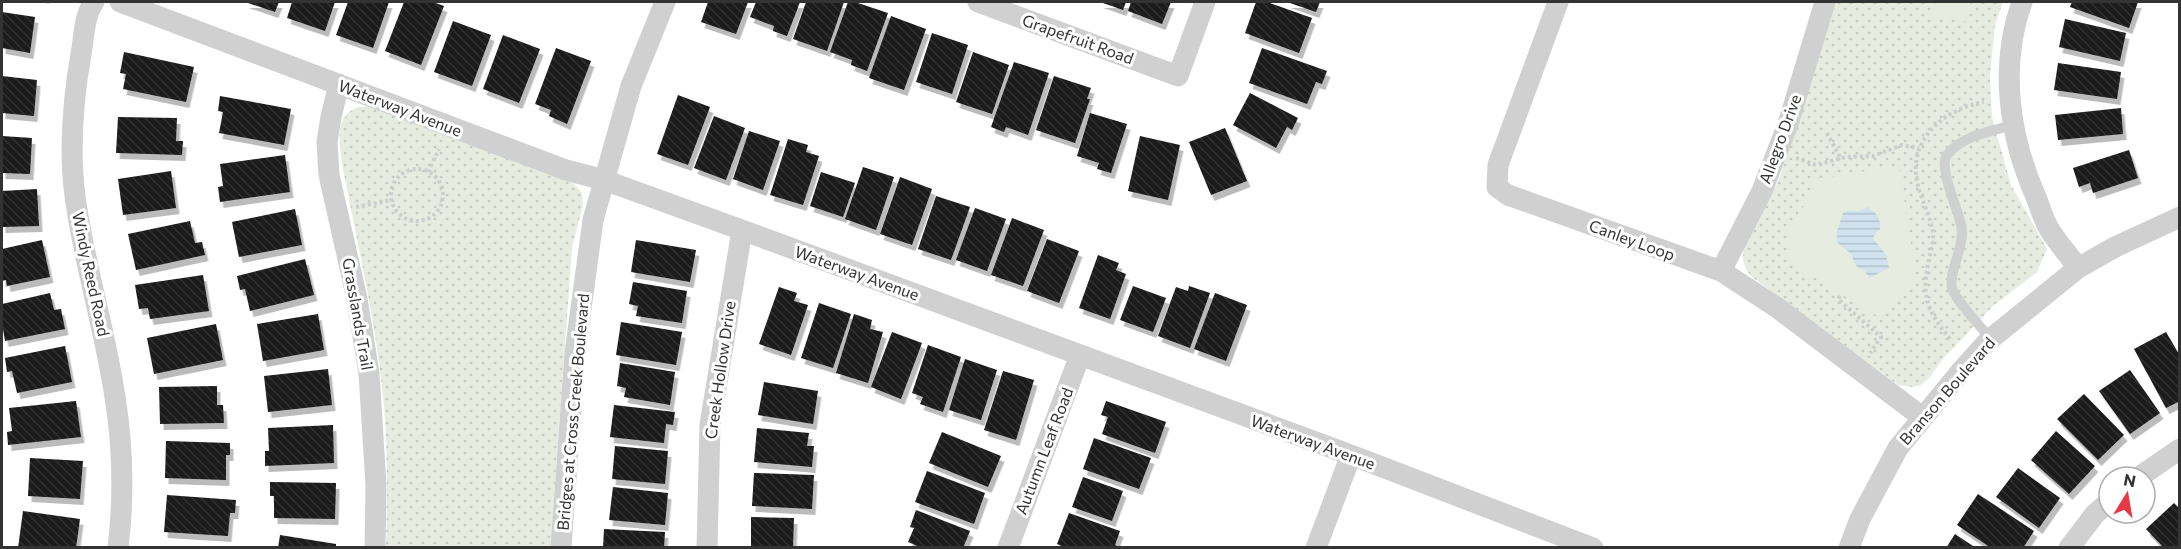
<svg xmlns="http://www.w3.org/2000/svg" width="2181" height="549" viewBox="0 0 2181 549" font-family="Commissioner,sans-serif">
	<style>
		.grass { fill: url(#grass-dots) }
		.garden { fill: #e6ecdf }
		.water { fill: url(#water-rules) }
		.building { fill: url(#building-back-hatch); filter: url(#shadow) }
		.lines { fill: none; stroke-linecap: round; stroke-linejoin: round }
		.path { stroke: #cdcdcd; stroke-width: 4; stroke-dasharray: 3 3; stroke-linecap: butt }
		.lane { stroke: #d0d0d0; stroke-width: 10 }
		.street { stroke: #d0d0d0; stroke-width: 21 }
		.labels { text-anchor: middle; stroke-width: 6; stroke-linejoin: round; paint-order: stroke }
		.street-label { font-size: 16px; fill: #333; stroke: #fff }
	</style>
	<defs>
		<pattern id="grass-dots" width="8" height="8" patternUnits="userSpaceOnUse" patternTransform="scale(1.5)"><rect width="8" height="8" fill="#e6ecdf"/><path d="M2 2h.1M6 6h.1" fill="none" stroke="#c6cbc0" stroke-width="1.8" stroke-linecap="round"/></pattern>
		<pattern id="water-rules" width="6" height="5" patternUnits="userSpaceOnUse" patternTransform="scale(1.5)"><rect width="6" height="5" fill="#cfe2ee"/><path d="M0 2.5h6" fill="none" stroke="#b2c2cd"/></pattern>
		<pattern id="building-back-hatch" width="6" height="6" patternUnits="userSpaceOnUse" patternTransform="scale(1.5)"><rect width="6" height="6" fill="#1a1a1a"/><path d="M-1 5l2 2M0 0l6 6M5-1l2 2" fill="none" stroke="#333"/></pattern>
		<filter id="shadow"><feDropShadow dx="3.5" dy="6" stdDeviation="0" flood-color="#0004"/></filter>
	</defs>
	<rect width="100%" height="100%" fill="#fff"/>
	<path class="grass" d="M1836,2H2003L1995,25L1990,76L1992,117L2011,185L2047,249L2037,272L1993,306L1942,360L1930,377L1921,385L1912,387L1898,385L1752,277C1743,267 1742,260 1744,247L1779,180Z
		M359,107H369L573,183L582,193L583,205L572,247L553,511V547H386C387,501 388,453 384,406C377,326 358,247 343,169C340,145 332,116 359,107Z"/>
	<path class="garden" d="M1935,2H1971L1967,22L1933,16Z
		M1899,166L1916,277C1910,297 1893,305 1877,316L1807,273L1788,258L1789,225L1811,197L1809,180Z"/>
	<path class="water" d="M1867,207C1877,213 1881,218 1880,230L1876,232L1873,238L1886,255L1889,268L1869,278L1865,271L1856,266L1851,254L1837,242V231L1843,213C1851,207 1858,215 1867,207Z"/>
	<path class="building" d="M245,2H279L275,12Z
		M292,2H335L325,31L287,18Z
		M348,2H389L373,48L336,35Z
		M404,2H433L444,6L421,65L385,51Z
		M708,2H748L736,34L701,22Z
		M756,2H800L787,36L773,31L774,26L750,17Z
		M806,2H844L827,51L793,39Z
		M848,2H855L888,13L867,71L851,65L852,60L830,52Z
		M1100,2H1126L1123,10Z
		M1131,2H1171L1162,24L1128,11Z
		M1256,2H1267L1312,18L1299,53L1245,33Z
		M1287,2H1320L1316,12Z
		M2072,2H2138L2129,28L2070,7Z
		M2,12L35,17L30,53L2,48Z
		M891,16L926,29L904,90L869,78Z
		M2065,19L2126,33L2120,61L2059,47Z
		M453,21L491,35L472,86L434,72Z
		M932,33L968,45L952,94L916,82Z
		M503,35L540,49L519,103L483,89Z
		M556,48L591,61L567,124L549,116L551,110L535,104Z
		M1262,48L1327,71L1322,84L1316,82L1307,104L1249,83Z
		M124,52L194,67L186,102L123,89L126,74L120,73Z
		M973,52L1009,65L992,114L956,102Z
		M1014,62L1049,73L1028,135L1006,127L1004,132L991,127Z
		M2058,63L2121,72L2117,99L2054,90Z
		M2,76L37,80L34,116L2,113Z
		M1054,76L1091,88L1087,99H1090L1075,143L1036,130Z
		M1250,93L1298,118L1292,130L1287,127L1276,148L1233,125Z
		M678,95L710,107L688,165L657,154Z
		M220,96L291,109L284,145L219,133L223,112L218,111Z
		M2121,108L2123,134L2058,140L2055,115Z
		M1090,113L1127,124L1111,173L1097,169L1099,163L1077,156Z
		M714,116L745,128L726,180L694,168Z
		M118,117L177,118L176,141H183L182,155L116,153Z
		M1225,128L1247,181L1211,195L1189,142Z
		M749,131L780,141L763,190L733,179Z
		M2,136L32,138L30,174L2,173Z
		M1140,136L1180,145L1168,200L1128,191Z
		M788,139L808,145L806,152L819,156L803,205L770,195Z
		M2129,150L2138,178L2093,193L2090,183L2079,187L2073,168Z
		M285,155L290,192L220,202L218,187L223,186L220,164Z
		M863,167L894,177L876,230L845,219Z
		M171,171L176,208L123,215L118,179Z
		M821,172L855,183L843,217L810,206Z
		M900,177L932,189L912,245L880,234Z
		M37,189L39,226L2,227V191Z
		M936,196L970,207L951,260L918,249Z
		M975,208L1006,219L987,271L956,260Z
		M295,209L302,245L239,257L232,222Z
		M1012,218L1044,230L1023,286L991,275Z
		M190,221L195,243L202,242L205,255L136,270L128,234Z
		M1047,239L1079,251L1059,303L1027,291Z
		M42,240L50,277L7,286L6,280L2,281V249Z
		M636,240L696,250L690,282L631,272Z
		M1098,255L1119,263L1116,270L1126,274L1110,319L1079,308Z
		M305,259L314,295L250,311L245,289L240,290L237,276Z
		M203,275L209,311L150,319L148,308L139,309L135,285Z
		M633,282L687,291L682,323L636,316L638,306L629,304Z
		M1133,286L1166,298L1153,332L1120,320Z
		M1189,286L1210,293L1190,348L1158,336L1176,287L1188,291Z
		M779,287L797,293L794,301L808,305L791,355L759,344Z
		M50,293L54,310L61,309L65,329L5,341L2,323V304Z
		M1215,293L1247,305L1226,361L1194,349Z
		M819,303L851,314L833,368L801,358Z
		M318,314L324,350L263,361L257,324Z
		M854,314L872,320L870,329L883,332L868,383L836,373Z
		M621,322L682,332L676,365L616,355Z
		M216,324L223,360L154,374L147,338Z
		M892,332L922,343L901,399L871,387Z
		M2166,332L2180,356V401L2166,408L2134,349Z
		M928,345L961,357L943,412L920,404L923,397L912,393Z
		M65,346L72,382L17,393L12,371L7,372L5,358Z
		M965,359L997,370L981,420L949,410Z
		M620,363L675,372L670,405L624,397L626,388L617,386Z
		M328,369L332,405L268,412L264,376Z
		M2130,370L2160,413L2130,434L2099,391Z
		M1003,371L1034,380L1016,440L984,430Z
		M764,382L818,391L813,424L758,415Z
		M217,386V405H223L224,423L160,424L159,387Z
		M2084,394L2124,435L2098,460L2057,419Z
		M76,401L81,437L8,445L7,432L12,431L9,408Z
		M1106,401L1166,422L1155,453L1102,434L1108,417L1101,415Z
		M614,405L675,412L673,425L666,424L664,443L610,437Z
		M333,425L334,463L265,466V451H269L268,428Z
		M757,428L809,433L807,446H814L812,467L754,462Z
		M2056,431L2095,466L2069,494L2031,460Z
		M942,432L1001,456L988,487L929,463Z
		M1094,438L1151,458L1139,489L1083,469Z
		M166,441L230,443V455H226V480L165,478Z
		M615,446L668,451L665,484L612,479Z
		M30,458L83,461L80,499L28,496Z
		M2018,468L2060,498L2039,528L1996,497Z
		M927,471L985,493L974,524L915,502Z
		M754,473L814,475L812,509L752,506Z
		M1083,477L1123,491L1112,521L1072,507Z
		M270,482L336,483L335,519L274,518V496H270Z
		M613,487L668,493L665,525L609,520Z
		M1978,494L2034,531L2023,548H1991L1957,525Z
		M167,495L236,500L235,513H230L228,536L164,532Z
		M2174,503L2180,509V548H2164L2146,529Z
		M916,510L970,531L963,548H922L908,542L914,528L910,527Z
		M23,511L80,519L76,548H18Z
		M1069,513L1120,531L1115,545L1121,548H1066L1057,544Z
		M751,517L794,518L793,548H751Z
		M604,529L665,532L664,548H603Z
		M1955,534L1976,548H1946Z
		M280,535L336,544V548H278Z"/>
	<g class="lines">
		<path class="path" d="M47,2H49
			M1827,133L1841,159
			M1796,158L1816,165L1846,157L1873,156L1902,145L1919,148
			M391 195a26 26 0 1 1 52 0a26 26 0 1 1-52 0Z
			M428,172L439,149
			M356,207L392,200
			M1840,296L1838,299L1881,337L1870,353
			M1950,339C1929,313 1921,298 1928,264C1930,254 1934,243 1933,233C1930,213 1918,195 1916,175C1912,135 1948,108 1984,102"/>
		<path class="lane" d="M1991,339C1982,328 1955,300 1952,288C1948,271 1966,246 1961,225C1958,209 1938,167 1947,155C1961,136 1992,131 2013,125"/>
		<path class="street" d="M94,2C84,15 84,38 81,54C73,100 69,150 75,196C84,264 105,329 115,397C123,447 124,498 118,548
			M120,2L566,170L604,180L742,230L1351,455L1593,548
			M978,2L1178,76L1205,2
			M1558,2L1498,165L1497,187L1508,195L1721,271L1779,309L1922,417
			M2022,2C1999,66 2009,136 2036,197C2040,207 2043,218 2048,227C2056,241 2068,254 2078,268
			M339,84L331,117L327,142L329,175L357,299L369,373L376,485L375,548
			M1721,271L1762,191L1788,124L1825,2
			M2139,477L2180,449
			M561,548L575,353L593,220L631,86L665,2
			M707,548L710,425L742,230
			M1008,548L1080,355
			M1316,548L1351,455
			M1849,548L1860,519L1898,448L1962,370L1988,341L2078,268L2115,247L2180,217
			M2069,548L2095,514L2109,502"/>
	</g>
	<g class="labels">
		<g class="street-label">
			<text transform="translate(1078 39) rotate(20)" y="6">Grapefruit Road</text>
			<text transform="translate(400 108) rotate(21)" y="6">Waterway Avenue</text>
			<text transform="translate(1780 139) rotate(-70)" y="6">Allegro Drive</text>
			<text transform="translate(1632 240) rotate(20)" y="6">Canley Loop</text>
			<text transform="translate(857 273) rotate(20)" y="6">Waterway Avenue</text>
			<text transform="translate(91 274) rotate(78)" y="6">Windy Reed Road</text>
			<text transform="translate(358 314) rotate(80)" y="6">Grasslands Trail</text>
			<text transform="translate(720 370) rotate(-82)" y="6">Creek Hollow Drive</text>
			<text transform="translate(1947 391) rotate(-49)" y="6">Branson Boulevard</text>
			<text transform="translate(573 412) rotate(-85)" y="6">Bridges at Cross Creek Boulevard</text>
			<text transform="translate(1313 442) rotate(20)" y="6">Waterway Avenue</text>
			<text transform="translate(1044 451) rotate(-69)" y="6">Autumn Leaf Road</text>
		</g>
	</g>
	<rect width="2181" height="549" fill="none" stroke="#333333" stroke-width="6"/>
	<g transform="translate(2127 495) rotate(11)"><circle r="28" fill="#ffffff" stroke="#adadad" stroke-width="1.5"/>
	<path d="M0-4.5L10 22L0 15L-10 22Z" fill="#e63946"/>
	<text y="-9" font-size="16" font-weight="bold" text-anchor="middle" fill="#333333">N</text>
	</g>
</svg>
